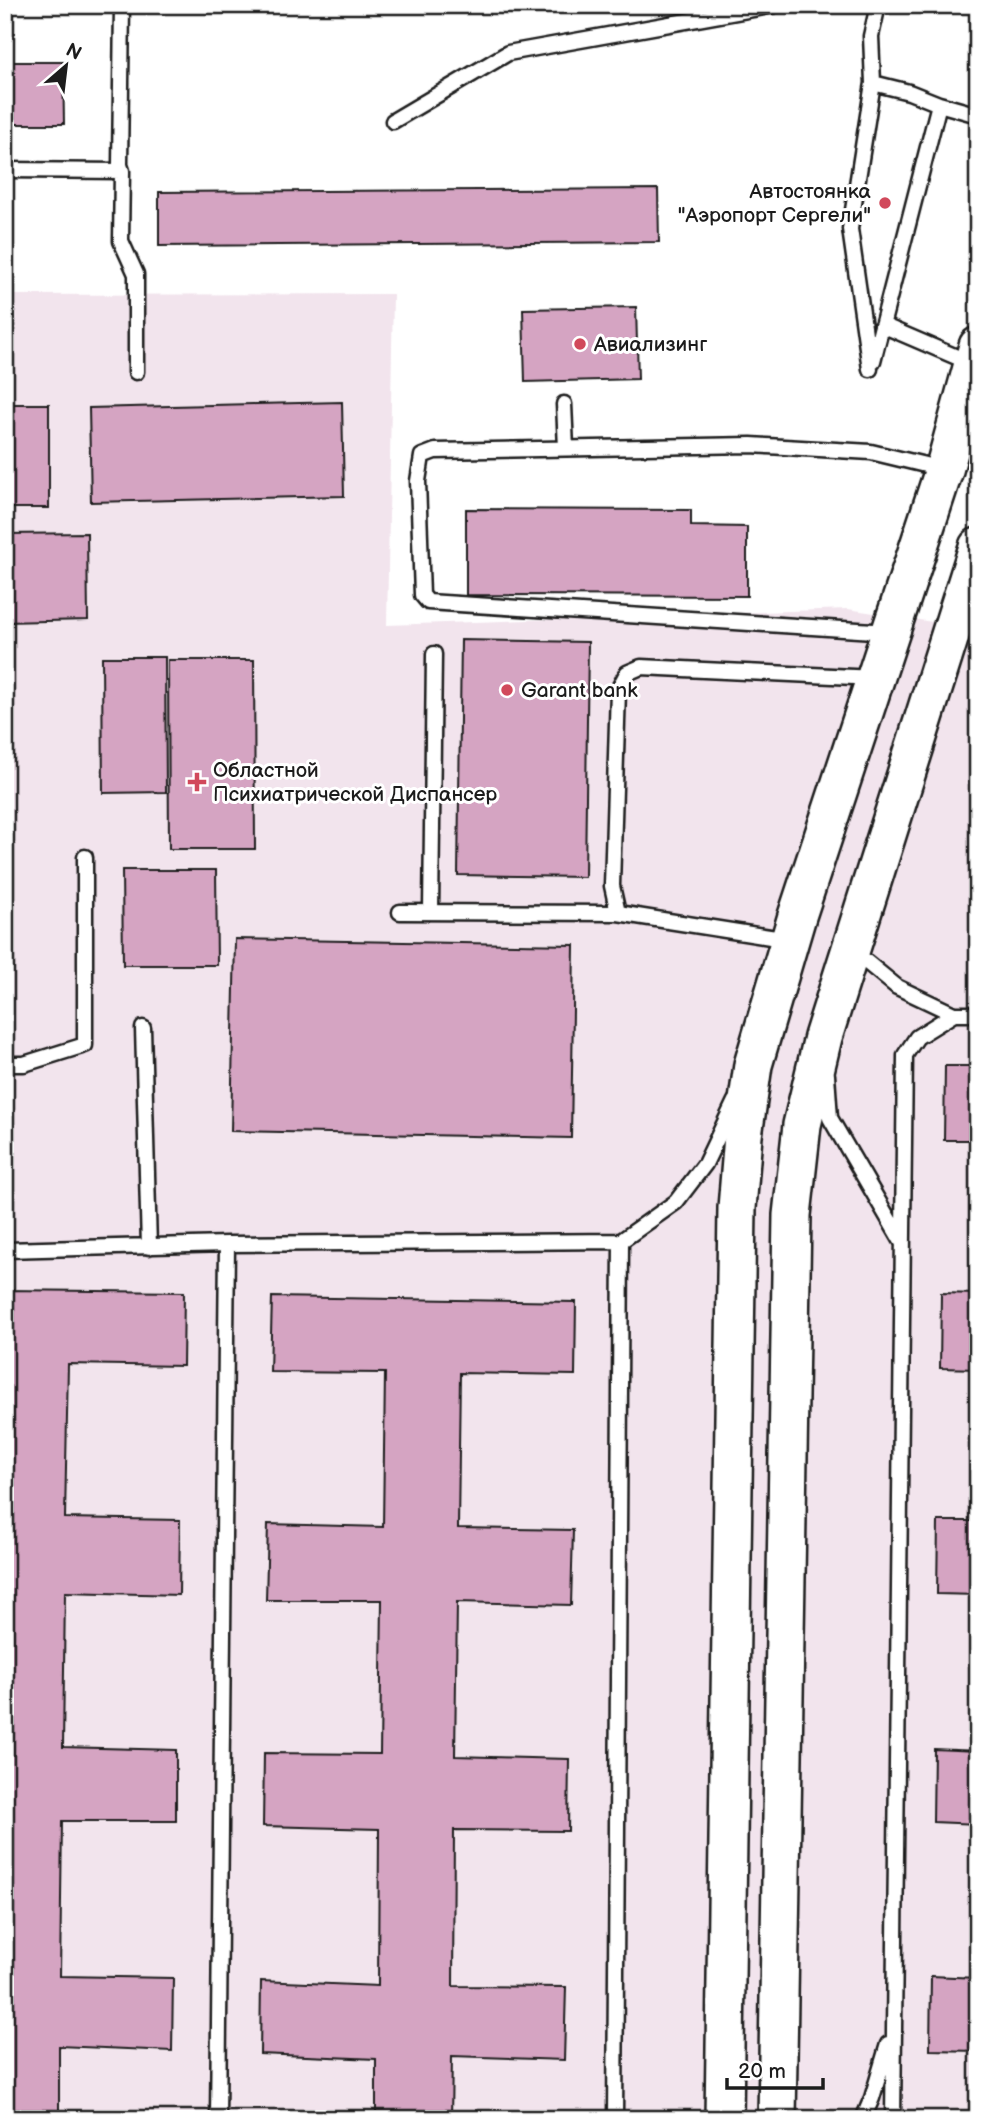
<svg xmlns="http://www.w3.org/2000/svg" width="983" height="2124" viewBox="0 0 983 2124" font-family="'Balsamiq Sans',sans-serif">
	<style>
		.built { fill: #f2e4ed }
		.building { fill: #d5a4c2; stroke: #1c1c1c; stroke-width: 2 }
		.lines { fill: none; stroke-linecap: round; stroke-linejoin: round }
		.service-casing { stroke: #1c1c1c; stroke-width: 19 }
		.tertiary-casing { stroke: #1c1c1c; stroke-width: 42 }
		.service { stroke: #fff; stroke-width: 14 }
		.tertiary { stroke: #fff; stroke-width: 37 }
		.poi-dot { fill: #d1495b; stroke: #fff; stroke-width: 2.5 }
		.labels { text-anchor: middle; stroke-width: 6; stroke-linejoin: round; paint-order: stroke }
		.poi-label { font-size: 21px; fill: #1c1c1c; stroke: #fff; text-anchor: start }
	</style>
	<rect width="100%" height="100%" fill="#fff"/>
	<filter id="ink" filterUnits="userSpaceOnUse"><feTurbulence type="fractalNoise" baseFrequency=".0143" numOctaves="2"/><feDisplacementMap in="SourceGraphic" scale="14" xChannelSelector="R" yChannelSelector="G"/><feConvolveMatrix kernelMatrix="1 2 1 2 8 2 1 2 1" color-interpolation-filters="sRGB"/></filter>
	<g filter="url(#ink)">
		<path class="built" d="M393,294L387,625L848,609L978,629V2119H5V295Z"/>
		<path class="building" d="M5,62H63L64,124H5Z
			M658,189L659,242L159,246V192Z
			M636,307L638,379L525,382L523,309Z
			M342,402L344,496L91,502L89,408Z
			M5,404H49V508H5Z
			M466,509L691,510V526L747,527V596L466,595Z
			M87,533L88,620L5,622V534Z
			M461,640L588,642L585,877L458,875Z
			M102,657H165L166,792L103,793Z
			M168,660H254L255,849H169Z
			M122,870H216L217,965H123Z
			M235,939L574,945L571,1138L231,1131Z
			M945,1066H978V1140H944Z
			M5,1290L184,1292L183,1366L68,1364L65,1518L180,1520L179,1595L65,1592L63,1747L176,1750V1821H62L60,1976L173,1978L172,2051L59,2046V2119H5Z
			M941,1293L978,1294V1369L940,1368Z
			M272,1297L576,1302L575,1375L460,1373L458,1528L573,1530L571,1605L457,1602L455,1756L569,1759L568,1831L454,1830L453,1986L566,1987L564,2060L452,2056L451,2119H376V2059L260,2054L261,1981L378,1986L379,1829L263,1826L264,1753L380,1754L382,1600H266L268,1524L383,1527L385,1373L270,1372Z
			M938,1521H978V1595L937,1594Z
			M934,1749L978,1751V1824L933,1822Z
			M931,1976L978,1978V2051L930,2050Z"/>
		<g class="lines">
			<defs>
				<path id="service" d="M122,5L120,165L122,171L121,241L136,274V372
					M939,104L978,115
					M393,121L508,53L775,5
					M5,170L122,171
					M882,325L973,364
					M873,361L939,104L909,92L873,83
					M870,369L850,229L873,83L871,36L878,5
					M564,404L566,448
					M889,632L428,602L422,595L418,481L422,456L435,451L751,445L871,452L942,469
					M400,912L618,913
					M431,912L434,654
					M789,940L618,913L612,886L618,690L627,673L641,667L875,678
					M853,951L897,987L954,1014H978
					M143,1028L149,1247
					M5,1064H24L85,1045V857
					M827,1075L830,1118L902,1242
					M5,1250L227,1244L621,1241L676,1202L705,1164L735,1101
					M218,2119L227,1244
					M615,2119L621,1241
					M863,2119L872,2098L888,2044
					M893,2119L905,1055L917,1037L954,1014"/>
				<path id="tertiary" d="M724,2119L737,1208L743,1136L753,1065L797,916L944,470L978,346
					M777,2119L792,1215L802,1125L823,1037L978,547"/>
			</defs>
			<use href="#service" class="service-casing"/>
			<use href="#tertiary" class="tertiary-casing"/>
			<use href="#service" class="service"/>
			<use href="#tertiary" class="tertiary"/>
		</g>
	</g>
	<g class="poi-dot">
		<circle cx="885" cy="203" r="7"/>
		<circle cx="580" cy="344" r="7"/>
		<circle cx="507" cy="690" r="7"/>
		<path d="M193.5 771.5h7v7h7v7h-7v7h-7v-7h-7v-7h7z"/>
	</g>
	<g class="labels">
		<g class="poi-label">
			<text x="871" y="198" text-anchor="end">Автостоянка<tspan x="871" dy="24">"Аэропорт Сергели"</tspan></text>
			<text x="594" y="351">Авиализинг</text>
			<text x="521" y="697">Garant bank</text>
			<text x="213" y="777">Областной<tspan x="213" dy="24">Психиатрической Диспансер</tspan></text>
		</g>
	</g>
	<rect width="983" height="2124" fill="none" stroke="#fff" stroke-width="28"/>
	<rect x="14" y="14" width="955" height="2096" fill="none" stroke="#1c1c1c" stroke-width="2.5" filter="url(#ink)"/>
	<g transform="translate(66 66) rotate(28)" stroke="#ffffff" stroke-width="5" paint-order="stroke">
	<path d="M0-5L12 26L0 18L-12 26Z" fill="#1c1c1c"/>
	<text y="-10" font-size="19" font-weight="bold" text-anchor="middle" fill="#1c1c1c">N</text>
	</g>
	<path d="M727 2078v10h96v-10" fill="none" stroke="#1c1c1c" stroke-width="3.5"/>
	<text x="738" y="2078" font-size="21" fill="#1c1c1c" stroke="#ffffff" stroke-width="5" paint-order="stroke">20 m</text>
</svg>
